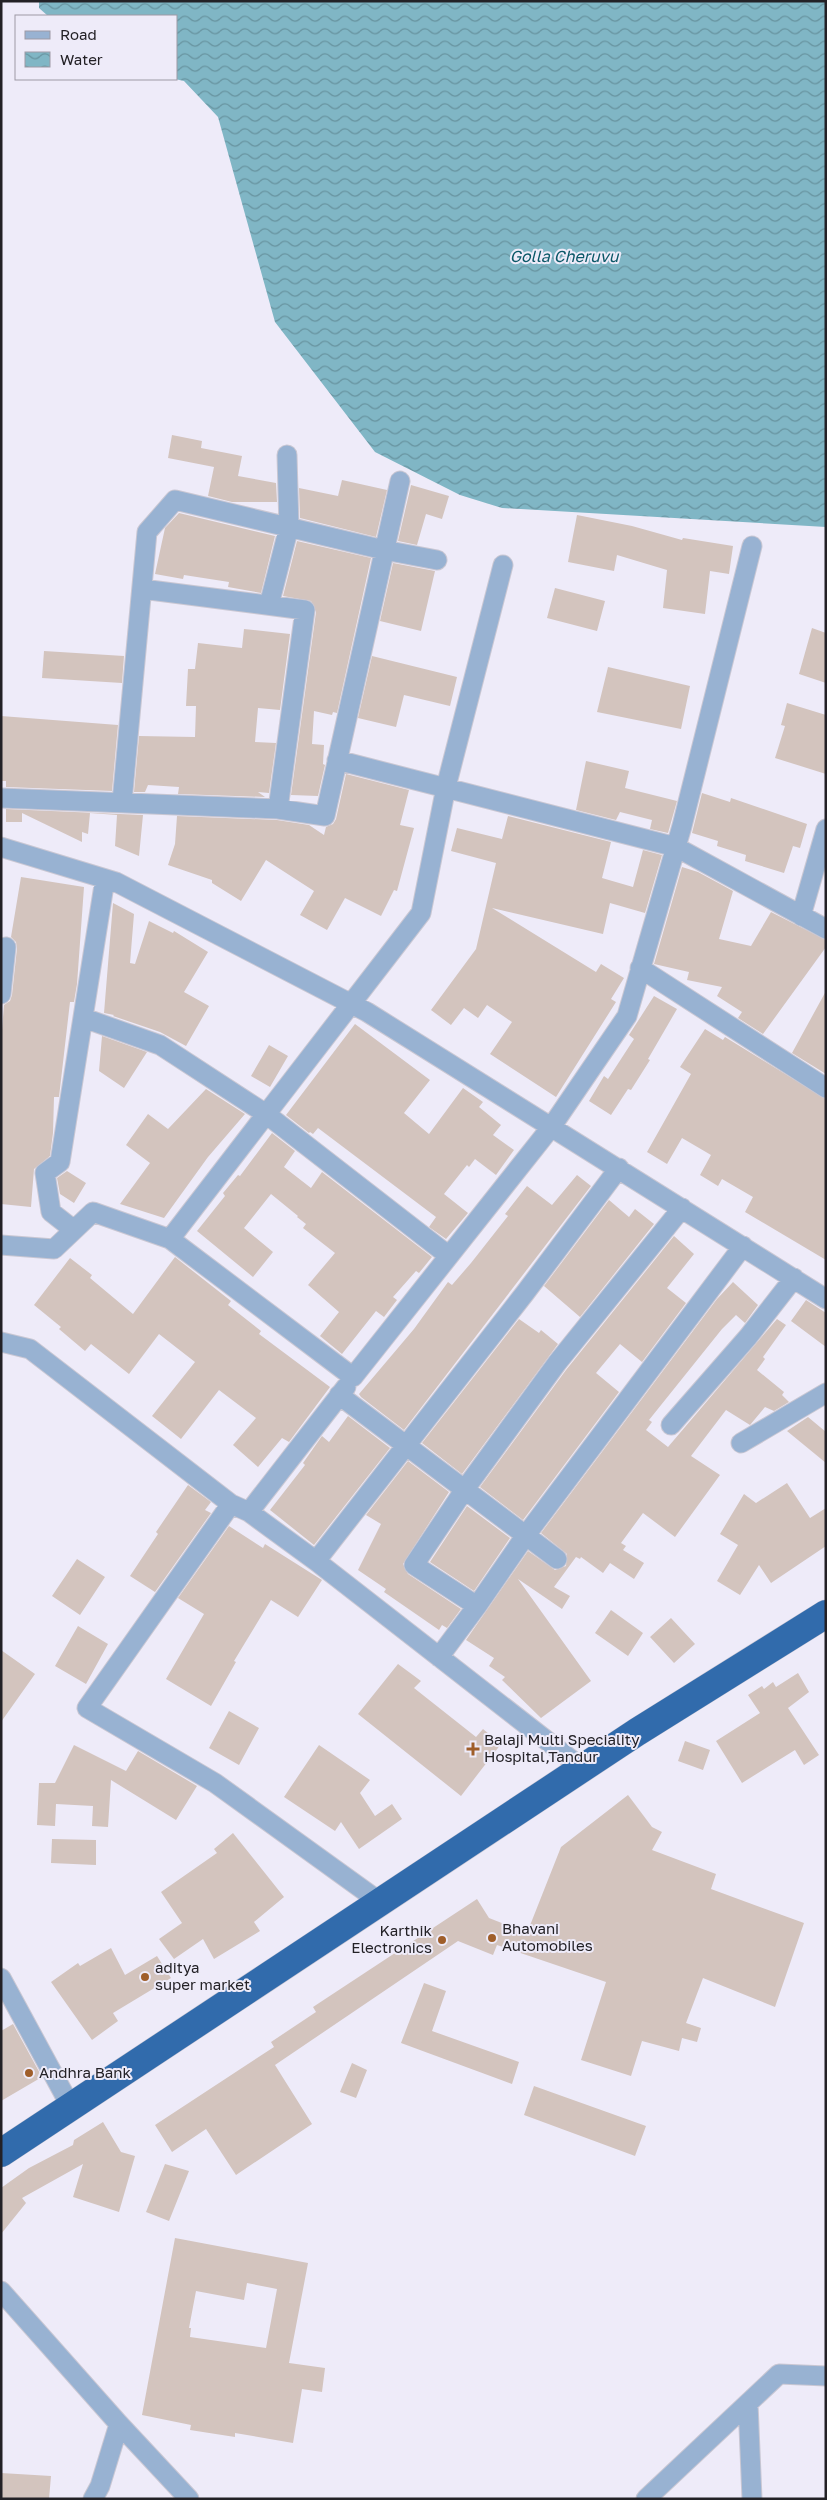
<svg xmlns="http://www.w3.org/2000/svg" width="827" height="2500" viewBox="0 0 827 2500" font-family="'Golos Text',sans-serif">
	<style>
		.water { fill: url(#water-waves) }
		.building { fill: #d3c4be; fill-rule: evenodd }
		.lines { fill: none; stroke-linecap: round; stroke-linejoin: round }
		.minor-casing { stroke: #c9c7d3; stroke-width: 21 }
		.highway-casing { stroke: #c9c7d3; stroke-width: 29 }
		.minor { stroke: #98b2d2; stroke-width: 19 }
		.highway { stroke: #316bac; stroke-width: 28 }
		.poi-dot { fill: #9f5e2a; stroke: #eeebf9; stroke-width: 2 }
		.labels { text-anchor: middle; stroke-width: 4; stroke-linejoin: round; paint-order: stroke }
		.poi-label { font-size: 15px; fill: #232126; stroke: #eeebf9; text-anchor: start }
		.water-label { font-size: 16px; font-style: italic; fill: #0a5767; stroke: #eeebf9 }
	</style>
	<defs>
		<pattern id="water-waves" width="16" height="10" patternUnits="userSpaceOnUse" patternTransform="scale(1.25)"><rect width="16" height="10" fill="#80b6c5"/><path d="M0 5q4-4 8 0t8 0" fill="none" stroke="#6894a0"/></pattern>
	</defs>
	<rect width="100%" height="100%" fill="#eeebf9"/>
	<path class="water" d="M39,1H826V527L502,508L460,495L375,452L275,322L218,117L184,81L175,79L176,16H48L39,8Z"/>
	<path class="building" d="M172,435L202,441L201,448L242,456L238,476L276,483L277,502H232L208,496L214,467L168,458Z
		M342,480L387,490L376,537L300,518L299,488L338,496Z
		M411,485L449,496L442,519L426,514L417,545L398,541Z
		M179,513L275,536L261,593L228,587L229,582L184,575L183,579L155,574L165,528Z
		M577,515L632,526L682,540L683,538L733,546L729,574L710,571L705,614L663,608L667,570L617,555L614,571L568,562Z
		M297,541L371,558L337,713L333,712L332,715L314,711L312,744L324,745L323,764L325,765L318,796L291,795L316,612L311,601L283,596Z
		M393,563L435,571L421,631L380,621Z
		M555,588L605,601L597,631L547,618Z
		M812,628L826,633V683L799,674Z
		M244,629L290,634L280,710L258,708L255,742L276,743L269,793L258,792L265,797L178,794L179,787L148,785L145,792H134L139,736L195,737L196,706H186L188,669H195L198,643L242,648Z
		M44,651L124,656L122,683L42,678Z
		M372,656L457,677L450,706L404,695L396,727L358,718Z
		M608,667L690,686L681,729L597,712Z
		M787,703L826,715V774L775,758L785,726L781,725Z
		M1,716L118,725L112,791L6,787V781H1Z
		M586,761L629,771L625,788L677,801L668,833L650,829L652,820L620,812L616,820L576,810Z
		M346,774L409,790L400,825L414,828L397,891L394,890L381,916L345,898L327,930L300,915L314,891L266,860L241,901L212,883V880L168,865L175,844L177,816L277,820L309,825L324,835L326,827L333,824L336,819Z
		M702,793L730,802L731,798L807,824L800,848L793,846L784,873L745,861L746,855L717,846L718,841L692,833Z
		M6,809L143,815L139,856L115,846L117,815L90,813L88,834L82,832V842L22,813V822H6Z
		M508,816L611,842L602,878L633,887L643,850L662,855L645,913L610,903L603,934L492,908L596,972L601,964L624,978L611,999L616,1002L556,1097L490,1054L512,1022L487,1005L478,1018L464,1008L451,1025L431,1010L476,949L496,863L451,851L457,828L502,839Z
		M682,867L698,872L733,891L719,939L751,946L771,912L826,940V947L763,1034L738,1018L742,1012L717,996L722,987L687,980L689,972L654,964Z
		M21,877L84,887L77,984L74,1002H70L59,1097H54L53,1133L50,1156L34,1169L31,1207L1,1204V1042L4,1005L10,1001L12,995L17,948L16,942L11,937Z
		M113,903L134,914L130,963L135,964L149,921L173,933L174,931L208,952L184,992L209,1006L186,1046L160,1032L113,1016L114,1015L104,1013Z
		M826,991V1074L792,1053Z
		M654,996L677,1009L648,1059L650,1060L631,1090L628,1089L611,1115L589,1101L604,1076L608,1079L634,1039L629,1035Z
		M355,1024L430,1080L404,1113L429,1134L463,1088L483,1102L479,1107L501,1125L493,1135L514,1150L496,1175L475,1159L469,1167L467,1165L444,1194L468,1213L446,1239L429,1227L436,1217L318,1128L313,1134L310,1132L309,1133L286,1115Z
		M705,1029L723,1040L725,1037L826,1099V1260L745,1212L753,1197L722,1179L718,1186L700,1175L711,1155L682,1138L667,1164L647,1152L691,1074L680,1067Z
		M102,1036L147,1052L124,1088L99,1071Z
		M269,1045L288,1056L270,1087L251,1076Z
		M206,1089L245,1114L208,1157L164,1218L120,1204L150,1163L126,1145L148,1114L168,1129Z
		M272,1133L295,1151L284,1167L311,1188L322,1172L432,1257L419,1273L416,1271L393,1297L397,1300L384,1317L376,1311L342,1354L320,1336L339,1312L308,1285L335,1253L303,1228L306,1224L297,1217L298,1216L271,1194L244,1228L273,1252L253,1277L197,1231L225,1196L223,1193L238,1175L240,1176Z
		M67,1171L86,1183L74,1203L60,1194L57,1178Z
		M577,1175L591,1186L404,1430L361,1397L359,1394L414,1329L448,1282L452,1285L471,1263L508,1216L505,1214L527,1186L552,1205Z
		M609,1200L629,1217L635,1209L654,1224L580,1317L544,1286Z
		M674,1236L694,1254L667,1288L686,1303L642,1362L620,1344L596,1373L619,1392L523,1520L480,1487L566,1370Z
		M175,1257L231,1301L228,1305L261,1331L259,1334L330,1387L289,1442L282,1438L258,1467L233,1445L256,1418L219,1390L181,1439L152,1416L195,1362L159,1334L129,1374L91,1344L85,1351L59,1329L61,1327L34,1305L70,1258L92,1275L90,1278L133,1314Z
		M733,1282L758,1305L745,1323L736,1315L722,1329L649,1420L652,1422L646,1430L668,1447L777,1319L786,1325L763,1357L765,1359L757,1370L784,1392L782,1395L789,1402L774,1411L765,1407L750,1425L726,1410L691,1456L720,1475L675,1537L643,1513L621,1543L626,1546L623,1550L644,1563L634,1579L610,1563L603,1573L581,1557L580,1559L576,1557L554,1587L570,1596L562,1609L518,1579L591,1681L541,1718L502,1680L505,1677L489,1666L494,1658L466,1640L528,1551L555,1570L566,1566L567,1554L541,1533L717,1299Z
		M806,1300L826,1313V1347L791,1321Z
		M519,1319L539,1333L541,1330L558,1344L462,1474L422,1443Z
		M348,1416L390,1448L314,1545L270,1510L305,1465L303,1463L322,1436L329,1442Z
		M808,1417L826,1432V1463L787,1431Z
		M408,1461L449,1492L403,1564L408,1574L461,1609L447,1628L442,1625L439,1630L384,1592L386,1589L358,1570L381,1524L366,1515Z
		M787,1483L810,1518L826,1508V1546L771,1583L759,1565L740,1595L717,1581L738,1545L720,1534L744,1494L756,1503Z
		M188,1485L211,1502L205,1510L211,1513L155,1592L130,1576L158,1534L156,1532Z
		M467,1506L510,1538L474,1591L430,1562Z
		M229,1526L263,1548L265,1544L322,1580L298,1617L271,1600L234,1661L236,1662L211,1706L166,1679L204,1614L178,1598Z
		M77,1559L105,1577L80,1615L52,1596Z
		M611,1610L643,1633L628,1656L595,1633Z
		M671,1618L695,1644L674,1663L650,1637Z
		M78,1626L108,1644L86,1684L55,1666Z
		M1,1650L35,1674L1,1722Z
		M398,1664L421,1681L414,1688L476,1737L483,1729L501,1744L461,1796L358,1714Z
		M798,1673L809,1692L788,1708L819,1755L804,1765L795,1750L742,1783L716,1741L760,1713L748,1695L762,1686L764,1689L773,1682L776,1687Z
		M229,1711L259,1728L239,1765L209,1748Z
		M685,1741L710,1750L703,1770L678,1761Z
		M74,1745L126,1771L138,1751L197,1786L176,1820L111,1780L108,1827L92,1826L93,1806L56,1804L55,1826L37,1825L39,1783H55Z
		M319,1745L370,1780L360,1793L375,1816L392,1804L402,1819L359,1849L341,1822L335,1831L284,1797Z
		M628,1795L652,1827L662,1832L652,1850L716,1874L711,1889L804,1923L775,2007L703,1978L686,2023L701,2028L697,2042L682,2038L679,2051L642,2041L631,2076L581,2060L606,1982L497,1945L493,1955L458,1941L275,2065L312,2124L236,2175L206,2129L172,2152L155,2125L274,2047L271,2042L316,2012L313,2007L477,1899L489,1918L527,1933L561,1847Z
		M233,1833L284,1897L254,1922L260,1931L214,1959L203,1939L174,1959L159,1939L182,1923L161,1892L217,1853L214,1849Z
		M52,1839L96,1840V1865L51,1863Z
		M111,1948L125,1975L157,1956L171,1978L113,2013L118,2021L92,2040L51,1982L78,1963L80,1966Z
		M424,1983L446,1991L432,2031L519,2062L512,2084L401,2043Z
		M13,2024L42,2077L1,2101V2031Z
		M352,2063L367,2070L356,2098L340,2092Z
		M534,2086L646,2126L635,2156L524,2115Z
		M103,2122L121,2152L135,2156L119,2212L73,2197L83,2164L22,2198L26,2203L1,2234V2188L29,2168L73,2145L74,2140Z
		M165,2164L189,2171L169,2221L146,2212Z
		M175,2238L308,2263L289,2363L325,2368L322,2392L302,2389L293,2443L235,2433V2437L190,2430L191,2425L142,2415ZM247,2283L277,2289L266,2348L190,2337L191,2328H189L196,2291L244,2300Z
		M1,2473L51,2476L49,2499H1Z"/>
	<g class="lines">
		<defs>
			<path id="minor" d="M142,589L305,610L278,809
				M269,605L289,527L287,455
				M337,760L676,847L826,929
				M1,798L278,809L325,816L400,481
				M122,802L147,532L175,500L384,550L437,560
				M1,847L116,882L367,1012L826,1299
				M801,916L826,829
				M640,968L826,1088
				M1,994L6,947
				M84,1018L160,1045L266,1114L449,1256
				M74,1230L51,1212L45,1173L60,1162L105,879
				M170,1239L353,1377L552,1126L627,1016L682,826L752,546
				M1,1245L54,1249L93,1212L170,1239L421,913L446,787L503,565
				M1,1342L30,1349L231,1504L87,1708L215,1783L380,1902
				M339,1395L557,1559
				M671,1425L748,1337L794,1278
				M741,1443L826,1393
				M231,1504L249,1512L316,1561L525,1293L619,1168
				M249,1512L346,1387
				M316,1561L582,1768
				M477,1606L526,1535L743,1246
				M439,1657L477,1606L414,1565L465,1489L557,1363L682,1208
				M1,1978L71,2107
				M1,2291L119,2424L189,2499
				M748,2403L752,2499
				M93,2499L100,2486L119,2424
				M646,2499L779,2374L826,2376"/>
			<path id="highway" d="M1,2153L637,1732L826,1614"/>
		</defs>
		<use href="#minor" class="minor-casing"/>
		<use href="#highway" class="highway-casing"/>
		<use href="#minor" class="minor"/>
		<use href="#highway" class="highway"/>
	</g>
	<g class="poi-dot">
		<path d="M470.5 1741.5h5v5h5v5h-5v5h-5v-5h-5v-5h5z"/>
		<circle cx="492" cy="1938" r="5"/>
		<circle cx="442" cy="1940" r="5"/>
		<circle cx="145" cy="1977" r="5"/>
		<circle cx="29" cy="2073" r="5"/>
	</g>
	<g class="labels">
		<g class="poi-label">
			<text x="484" y="1745">Balaji Multi Speciality<tspan x="484" dy="17">Hospital,Tandur</tspan></text>
			<text x="502" y="1934">Bhavani<tspan x="502" dy="17">Automobiles</tspan></text>
			<text x="432" y="1936" text-anchor="end">Karthik<tspan x="432" dy="17">Electronics</tspan></text>
			<text x="155" y="1973">aditya<tspan x="155" dy="17">super market</tspan></text>
			<text x="39" y="2078">Andhra Bank</text>
		</g>
		<g class="water-label">
			<text x="564" y="262">Golla Cheruvu</text>
		</g>
	</g>
	<rect width="827" height="2500" fill="none" stroke="#232126" stroke-width="5"/>
	<rect x="15" y="15" width="162" height="65" fill="#eeebf9" stroke="#9d9aa5"/>
	<rect x="25" y="31" width="25" height="8" fill="#98b2d2" stroke="#9d9aa5"/>
	<text x="60" y="40" font-size="15" fill="#232126">Road</text>
	<rect x="25" y="52" width="25" height="15" fill="url(#water-waves)" stroke="#9d9aa5"/>
	<text x="60" y="65" font-size="15" fill="#232126">Water</text>
</svg>
